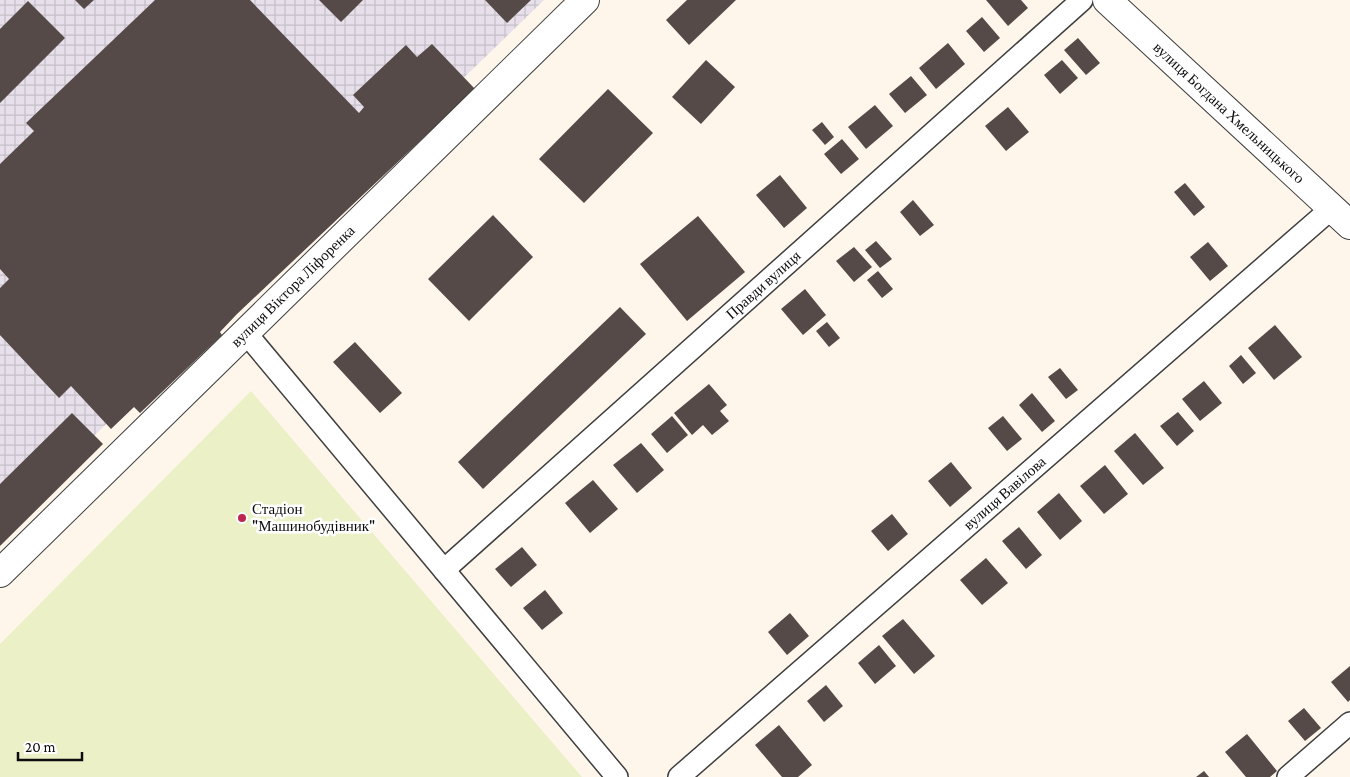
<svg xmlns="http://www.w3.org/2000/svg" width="1350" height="777" viewBox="0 0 1350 777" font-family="'Crimson Pro',serif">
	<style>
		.industrial { fill: url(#industrial-grid) }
		.pitch { fill: #ecf0c7 }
		.building { fill: #554a48 }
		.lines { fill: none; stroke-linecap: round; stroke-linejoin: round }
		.minor-casing { stroke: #3f3f3f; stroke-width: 24 }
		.tertiary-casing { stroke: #3f3f3f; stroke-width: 30 }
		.minor { stroke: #fff; stroke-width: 21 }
		.tertiary { stroke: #fff; stroke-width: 28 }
		.poi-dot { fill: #bd244f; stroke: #fff; stroke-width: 2 }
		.labels { text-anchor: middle; stroke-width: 5; stroke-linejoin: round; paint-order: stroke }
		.street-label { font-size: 15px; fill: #0c0c0c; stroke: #fff }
		.poi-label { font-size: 15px; fill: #0c0c0c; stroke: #fff; text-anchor: start }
	</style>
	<defs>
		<pattern id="industrial-grid" width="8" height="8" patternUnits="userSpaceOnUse" patternTransform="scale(1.25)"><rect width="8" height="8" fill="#e7e0eb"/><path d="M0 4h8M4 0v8" fill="none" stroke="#c5bfc8"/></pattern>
	</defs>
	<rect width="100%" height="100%" fill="#fff6eb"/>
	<path class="industrial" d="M0,0H544L0,527Z"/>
	<path class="pitch" d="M251,391L582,777H0V644Z"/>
	<path class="building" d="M75,0H94L84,9Z
		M155,0H250L359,113L364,107L353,95L406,45L417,57L432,44L475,89L237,314L220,332L222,335L140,413L134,407L111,429L71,386L59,398L0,335V288L9,279L0,269V164L34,131L26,123Z
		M319,0H363L341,22Z
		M485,0H531L507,23Z
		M687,0H736L689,45L666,20Z
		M986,0H1021L1028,8L1008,26Z
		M28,1L65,38L0,103V29Z
		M982,17L1000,38L984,52L966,31Z
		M1078,38L1100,63L1086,75L1064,50Z
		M948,43L965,64L936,89L919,68Z
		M706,60L735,87L701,124L672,97Z
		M1062,60L1078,78L1060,94L1044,75Z
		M911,76L927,95L905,113L889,94Z
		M608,89L653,133L584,203L539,159Z
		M875,105L893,126L866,149L848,127Z
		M1008,107L1029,132L1006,151L985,126Z
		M822,122L834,137L825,145L812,130Z
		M842,139L859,159L841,174L824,154Z
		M780,175L807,208L784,228L756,195Z
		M1185,183L1205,207L1194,216L1174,192Z
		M913,200L934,225L920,236L900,212Z
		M493,215L533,257L469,321L428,279Z
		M698,216L745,272L687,321L640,264Z
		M876,241L892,259L880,268L865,250Z
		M1208,242L1228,266L1210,281L1190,257Z
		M854,247L872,267L854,282L836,261Z
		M878,271L893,289L882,298L867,280Z
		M805,289L826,315L803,335L781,309Z
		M620,307L646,334L483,489L458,462Z
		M827,322L840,338L829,347L816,331Z
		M1275,325L1302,357L1274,380L1248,348Z
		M355,342L402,393L380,413L333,362Z
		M1241,355L1256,373L1243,384L1229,366Z
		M1060,368L1078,390L1066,399L1048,377Z
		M1204,381L1222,403L1200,421L1182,399Z
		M709,384L727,405L720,411L729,421L712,435L703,425L692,435L674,413Z
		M1032,393L1055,421L1042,432L1019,405Z
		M1178,412L1194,431L1177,446L1160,426Z
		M72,413L103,444L0,546V484Z
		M672,416L688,435L667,453L651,434Z
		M1003,416L1022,439L1007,451L988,428Z
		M1135,433L1164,468L1143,485L1114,451Z
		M641,443L664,470L637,493L613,465Z
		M951,462L972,488L950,507L928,481Z
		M1105,465L1128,494L1104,514L1080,486Z
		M593,480L618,509L590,533L565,503Z
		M1059,493L1082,521L1060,540L1037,512Z
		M892,514L908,534L888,551L871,531Z
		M1019,527L1042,555L1026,569L1002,541Z
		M522,547L537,565L511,587L495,569Z
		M986,558L1008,583L982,605L960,580Z
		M545,590L563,613L542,630L523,608Z
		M790,613L809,636L787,655L768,632Z
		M903,619L935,656L914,674L882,636Z
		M879,645L896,666L875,684L858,663Z
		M1350,666V700L1348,702L1331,682Z
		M826,685L843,706L824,722L807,701Z
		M1304,708L1321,728L1305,741L1288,721Z
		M779,725L812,765L798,777H782L755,745Z
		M1247,734L1277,771L1270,777H1246L1225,752Z
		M1204,771L1209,777H1196Z"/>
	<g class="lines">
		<defs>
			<g id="minor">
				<path d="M245,332L617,777"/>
				<path id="s1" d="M444,570L1082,0"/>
				<path id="s2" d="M679,777L1332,208"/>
				<path d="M1288,777L1350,723"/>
			</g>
			<g id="tertiary">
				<path id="s3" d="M1107,0L1350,225"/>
				<path id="s4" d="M0,573L585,0"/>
			</g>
		</defs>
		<use href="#minor" class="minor-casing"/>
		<use href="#tertiary" class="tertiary-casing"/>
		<use href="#minor" class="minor"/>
		<use href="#tertiary" class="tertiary"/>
	</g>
	<circle class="poi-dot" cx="242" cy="518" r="5"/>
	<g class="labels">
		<g class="street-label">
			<text dy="5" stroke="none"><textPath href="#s3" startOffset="166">вулиця Богдана Хмельницького</textPath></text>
			<text dy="5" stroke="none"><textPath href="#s1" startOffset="428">Правди вулиця</textPath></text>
			<text dy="5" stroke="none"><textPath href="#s4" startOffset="410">вулиця Віктора Ліфоренка</textPath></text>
			<text dy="5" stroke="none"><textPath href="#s2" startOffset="432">вулиця Вавілова</textPath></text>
		</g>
		<g class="poi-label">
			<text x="252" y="514">Стадіон<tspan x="252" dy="17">"Машинобудівник"</tspan></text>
		</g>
	</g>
	<path d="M18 752v8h64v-8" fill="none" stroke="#0c0c0c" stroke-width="2.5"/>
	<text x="25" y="752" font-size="15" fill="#0c0c0c" stroke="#ffffff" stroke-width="4" paint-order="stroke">20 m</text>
</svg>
